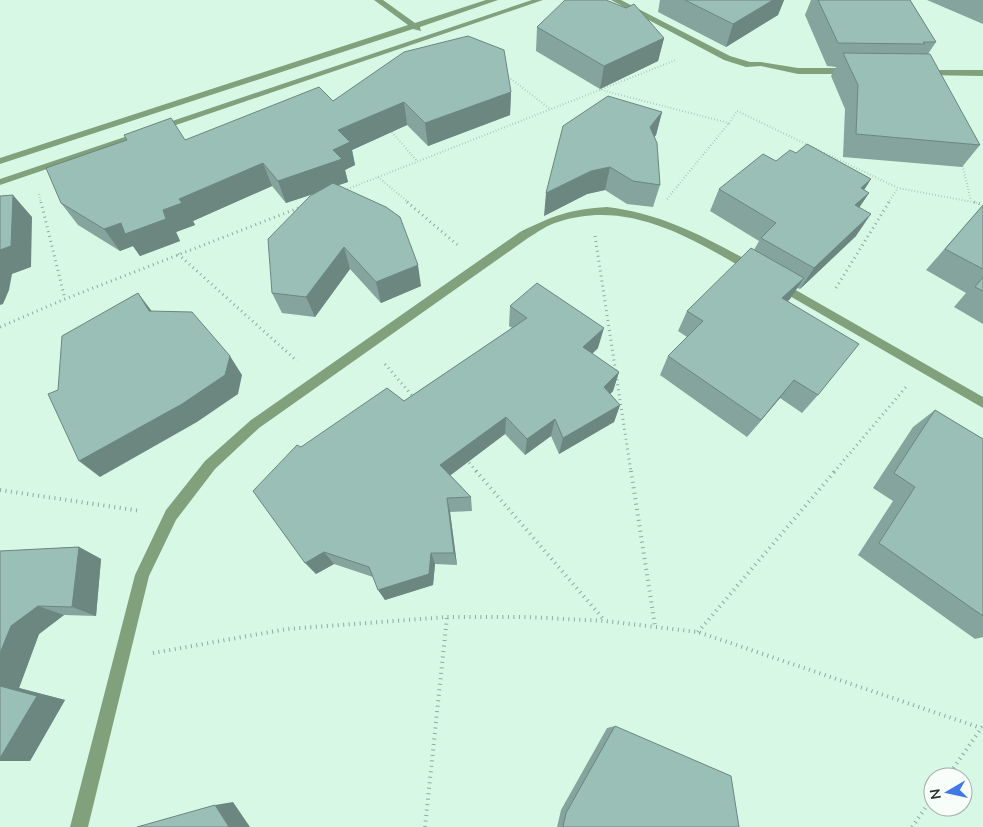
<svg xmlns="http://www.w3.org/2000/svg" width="983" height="827" viewBox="0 0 983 827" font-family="'Nunito Sans',sans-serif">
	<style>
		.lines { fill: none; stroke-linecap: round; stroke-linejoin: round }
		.path-far2 { stroke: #90a99b; stroke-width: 2; stroke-dasharray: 0.5 2.5; stroke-linecap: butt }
		.path-far1 { stroke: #90a99b; stroke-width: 3; stroke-dasharray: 1 4; stroke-linecap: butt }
		.path { stroke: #90a99b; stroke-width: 4; stroke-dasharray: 1 4.5; stroke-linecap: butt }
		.street { fill: #81a17c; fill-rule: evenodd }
		.wall { fill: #84a49d }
		.shaded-wall { fill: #6c8680 }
		.building { fill: #9abfb7; stroke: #6c8680 }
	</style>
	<rect width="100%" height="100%" fill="#d8f8e6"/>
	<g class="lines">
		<path class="path-far2" d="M506,75L550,109
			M601,90L729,123L737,111L898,188L978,203
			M390,130L417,161
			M962,163L971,201
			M378,177L409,203
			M345,190L676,60
			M39,194L41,203
			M667,199L729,123
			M888,203L898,188"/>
		<path class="path-far1" d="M41,202L65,299
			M407,202L460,247
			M974,202L983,205
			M595,236L631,472
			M178,254L297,361
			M836,288L889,202
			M0,327L65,299L301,207
			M385,364L415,399
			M466,459L477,472
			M834,472L906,387"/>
		<path class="path" d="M476,471L605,621
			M631,471L655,626
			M0,490L141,511
			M698,632L835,471
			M153,653L287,629L447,617H526L605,621L698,632L981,728
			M947,777L983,726
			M425,827L447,617
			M912,827L933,797"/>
		<path class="street" d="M374,0H383L415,23L486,0H498L420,27L421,31L413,29L0,164V158L408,25Z
			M532,0H543L0,185V179Z
			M611,0H621L730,56L750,62H761L798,68H851L855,71L851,74H798L761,66L746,67L724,60Z
			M920,70H983V76L923,75L920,74Z
			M607,207C664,214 707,238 756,265L757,268L756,271H748C690,237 627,199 558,222C547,225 538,232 528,238L259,428L215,469L176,520L149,576L88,827H70L135,575L166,510L205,461L251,420L520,232C552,216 571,209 607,207Z
			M780,281L983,397V408L776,288L775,285Z"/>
	</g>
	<path class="wall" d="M660,0H784L778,15L726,47L658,12Z
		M811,0H910L936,42L928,54L980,145L962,167L843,157L845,109L831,76L836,67L827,66L805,15Z
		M927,0H983V24Z
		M537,27L664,38L658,61L600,89L536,51Z
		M511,92L510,115L428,146L407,125L352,150L355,165L345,170L348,182L338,185L421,286L381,303L350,269L315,317L282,313L272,293L314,194L286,203L272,186L193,221L195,225L176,232L180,241L140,256L133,246L120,251L78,225L61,203L185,140L333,101Z
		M662,112L656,135L654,137L660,185L653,207L627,204L605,190L587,194L544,216Z
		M796,153L871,179L864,190L869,193L859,208L856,236L800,289L797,288L790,299L788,301L818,395L802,413L780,398L747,437L660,375L668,356L687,337L678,331L687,311L754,250L759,241L710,211L719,189L776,161Z
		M983,205V324L954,307L966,293L926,270Z
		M510,306L598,348L592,354L619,372L613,391L610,394L620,405L614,422L559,454L551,436L525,455L505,434L450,475L471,497L472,511L450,512L457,565L435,564L433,585L385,600L373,577L334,564L316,574L301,447L404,401L512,328L509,326Z
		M935,410L983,439V637L975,639L858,555L893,501L873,488L913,427Z
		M79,547L101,559L96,616L64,615L39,634L19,688L65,700L30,761H0V551Z
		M615,726L739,827H557L561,810L607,728Z"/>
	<path class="shaded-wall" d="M773,0H784L778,15L726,47L733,24Z
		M664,38L658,61L600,89L604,66Z
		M511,92L510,115L428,146L425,123Z
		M404,102L407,125L352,150L355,165L345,170L348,182L286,203L278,181L333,150L338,130Z
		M662,112L656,135L644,150L650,127Z
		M263,163L272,186L193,221L195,225L176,232L180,241L140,256L133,246L120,251L104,229L163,210L179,199Z
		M610,167L605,190L587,194L544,216L546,193L591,171Z
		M871,179L857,201L861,188Z
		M869,193L854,215L855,205Z
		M13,195L32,217L31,267L12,274L9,290L3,304L0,305V250Z
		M871,214L856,236L800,289L814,268Z
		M344,247L350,269L315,317L306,297Z
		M418,265L421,286L381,303L376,282Z
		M804,278L790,299L769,318L782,298Z
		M138,293L154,314L149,311Z
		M604,328L598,348L579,366L583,347Z
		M230,356L242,375L238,394L197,422L100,477L79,461Z
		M619,372L613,391L599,405L604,387Z
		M794,380L780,398L747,437L761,420Z
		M620,405L614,422L559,454L563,438Z
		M506,417L505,434L443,481L440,465Z
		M555,419L551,436L525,455L527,439Z
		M447,498L450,512L457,565L454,553Z
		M79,547L101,559L96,616L72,607Z
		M324,552L334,564L316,574L305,563Z
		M431,553L435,564L433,585L385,600L378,590Z
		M38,606L64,615L39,634L19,688L65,700L30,761H0V653L11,626Z
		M233,802L250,827H229L215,805Z"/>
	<path class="building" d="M565,0H606L626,8L634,4L664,38L604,66L537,27Z
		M685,0H773L733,24Z
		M818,0H910L936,42H923L925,44L838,43Z
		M468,36L504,50L511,92L425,123L404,102L338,130L350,142L333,150L342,159L278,181L263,163L179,199L182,203L163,210L166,219L125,234L121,223L104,229L61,203L46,168L127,140L124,135L171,118L185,140L319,87L333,101L404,52Z
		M843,53L930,54L980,145L856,134L858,85Z
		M608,96L662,112L650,127L657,143L660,185L633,181L610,167L591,171L546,193L563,126Z
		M807,144L871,179L861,188L869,193L855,205L871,214L814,268L761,238L776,223L719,189L763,154L776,161L790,150L796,153Z
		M333,183L386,207L400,217L418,265L376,282L344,247L306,297L272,293L268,239L310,196Z
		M13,195L11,246L0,250V196Z
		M983,205V269L945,249Z
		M751,248L804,278L782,298L859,344L818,395L794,380L761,420L668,356L703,321L687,311Z
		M983,277V291L975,287Z
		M537,283L604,328L583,347L619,372L604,387L620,405L563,438L555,419L527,439L506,417L440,465L471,497L447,498L454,553H431L429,574L378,590L369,567L324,552L305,563L253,491L297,445L301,447L387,388L404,401L527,318L510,306Z
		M138,293L149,311L192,312L230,356L225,375L182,404L79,461L48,394L58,390L62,336Z
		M935,410L983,439V616L879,543L915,487L894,473Z
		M79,547L72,607L38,606L11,626L0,653V551Z
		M0,686L37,696L0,758Z
		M615,726L731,776L739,827H563L566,813Z
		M215,805L229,827H137Z"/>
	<g transform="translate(948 792) rotate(261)"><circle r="24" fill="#f7fefa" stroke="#a3aca7"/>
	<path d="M0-4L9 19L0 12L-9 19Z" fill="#4078e8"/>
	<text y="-8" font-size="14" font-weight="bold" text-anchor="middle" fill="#25322b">N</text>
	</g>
</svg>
